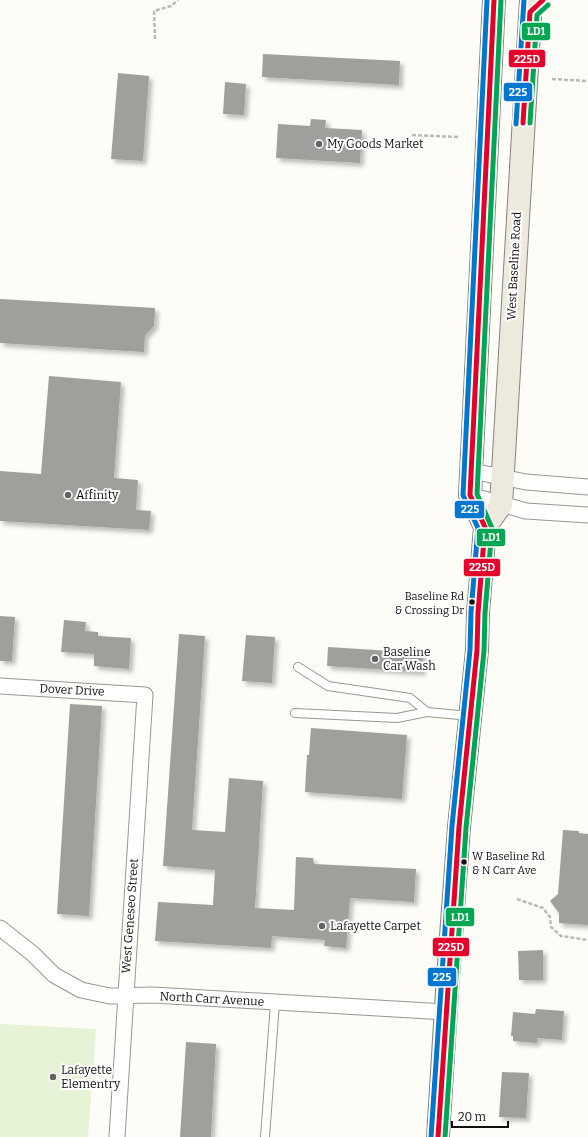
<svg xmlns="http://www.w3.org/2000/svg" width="588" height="1137" viewBox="0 0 588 1137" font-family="Bitter,serif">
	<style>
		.green { fill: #e7f3d7 }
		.building { fill: #a19f9c; filter: url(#shadow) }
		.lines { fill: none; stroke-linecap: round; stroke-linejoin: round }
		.lane-casing { stroke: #979795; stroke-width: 10 }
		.street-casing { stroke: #979795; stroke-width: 17 }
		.primary-casing { stroke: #858482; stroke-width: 24 }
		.path { stroke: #b9b9b8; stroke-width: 2.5; stroke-dasharray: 4 2; stroke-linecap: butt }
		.lane { stroke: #fffffe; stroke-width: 8 }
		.street { stroke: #fffffe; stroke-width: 15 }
		.primary { stroke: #ede9dc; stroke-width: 22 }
		.bus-1-casing { stroke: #fff; stroke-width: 8 }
		.bus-2-casing { stroke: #fff; stroke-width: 8 }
		.bus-3-casing { stroke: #fff; stroke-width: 8 }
		.bus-1 { stroke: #e4002b; stroke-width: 5 }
		.bus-2 { stroke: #00a651; stroke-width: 5 }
		.bus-3 { stroke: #0076ce; stroke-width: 5 }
		.poi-dot { fill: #646362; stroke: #fff; stroke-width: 1.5 }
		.bus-dot { fill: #111; stroke: #fff; stroke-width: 1.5 }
		.labels { text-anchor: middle; stroke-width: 4; stroke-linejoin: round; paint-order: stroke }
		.bus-label { font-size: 11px; fill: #111; stroke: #fff; text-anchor: end }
		.poi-label { font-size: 12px; fill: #111; stroke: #fff; text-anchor: start }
		.street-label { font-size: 12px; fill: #111; stroke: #fff }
		.line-badge { stroke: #fff; stroke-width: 1.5 }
		.badge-label { font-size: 11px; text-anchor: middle; font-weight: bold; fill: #fff }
	</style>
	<defs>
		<filter id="shadow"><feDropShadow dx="3.5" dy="3.5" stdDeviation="2" flood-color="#0004"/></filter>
	</defs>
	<rect width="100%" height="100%" fill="#fdfcf7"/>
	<path class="green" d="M0,1024L96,1029L88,1137H0Z"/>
	<path class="building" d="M263,54L400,61L399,85L262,77Z
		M118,73L149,76L143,161L111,159Z
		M225,82L246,84L244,115L223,114Z
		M311,119L326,120L325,128L362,130L360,163L276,158L278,124L310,126Z
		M0,299L155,308L154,326L145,335L144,352L0,343Z
		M49,376L121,382L114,478L138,480L136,510L151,511L149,530L0,521V471L41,474Z
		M0,616L15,617L12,661H0Z
		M64,620L86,622L85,631L98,632V636L131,638L129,669L94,666V654L61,652Z
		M179,634L205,636L192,830L225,832L229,778L263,781L255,908L294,910L296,857L313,858L314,864L416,869L414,902L350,898L346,948L324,946L325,940L272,936L271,948L155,941L158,902L213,905L215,870L163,866Z
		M246,635L275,637L272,683L242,681Z
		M328,647L423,653L422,672L327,666Z
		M70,704L102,706L89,916L57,914Z
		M311,728L407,735L402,799L305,792L307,755H309Z
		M563,830L579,831V833L588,834V925L559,923V913L550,901L558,894Z
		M543,950V980H519L518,951Z
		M536,1009L564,1011L562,1040L537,1038V1043L513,1041V1036H511L513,1012L535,1014Z
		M186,1042L216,1044L211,1137H180Z
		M502,1072L529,1073L526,1118L499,1117Z"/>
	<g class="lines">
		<defs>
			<path id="lane" d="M298,667L328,686L410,698L427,712L470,716
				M295,713L397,718L427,712
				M265,1137L275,1003"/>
			<path id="street" d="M472,471L526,482L588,487
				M470,495L526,511L588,515
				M0,686L145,695L117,1137
				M0,928L33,954L54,975L81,990L110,996L153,995L446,1012"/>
			<path id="primary" d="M485,527L501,505L531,0
				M438,1137L447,991L459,827L477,650L478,613L485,527L470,495L494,0"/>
		</defs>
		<use href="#lane" class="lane-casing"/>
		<use href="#street" class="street-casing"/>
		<use href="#primary" class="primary-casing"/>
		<path class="path" d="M155,39L154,11L171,6L178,0
			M552,79L588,81
			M412,135L458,137
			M517,899L543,908L550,917L551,927L561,936L588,940"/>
		<use href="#lane" class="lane"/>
		<use href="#street" class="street"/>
		<use href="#primary" class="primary"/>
		<defs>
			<path id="bus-1" d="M523,123L530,12L543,0
				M438,1137L459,827L477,650L478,613L485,527L470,495L494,0"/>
			<path id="bus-2" d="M530,123L537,15L548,5
				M445,1137L466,828L484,651L485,613L492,528L477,494L501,0"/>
			<path id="bus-3" d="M516,124L524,0
				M431,1137L452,826L470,650L471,612L478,528L463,495L487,0"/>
		</defs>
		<use href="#bus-1" class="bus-1-casing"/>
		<use href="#bus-2" class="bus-2-casing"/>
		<use href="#bus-3" class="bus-3-casing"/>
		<use href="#bus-1" class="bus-1"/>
		<use href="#bus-2" class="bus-2"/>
		<use href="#bus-3" class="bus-3"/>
	</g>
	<g class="poi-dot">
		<circle cx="319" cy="144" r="4"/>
		<circle cx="68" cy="495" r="4"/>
		<circle cx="375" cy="659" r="4"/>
		<circle cx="322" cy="926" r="4"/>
		<circle cx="53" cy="1077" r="4"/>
	</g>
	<g class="bus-dot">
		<circle cx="472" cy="602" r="3.5"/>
		<circle cx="464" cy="862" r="3.5"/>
	</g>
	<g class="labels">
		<g class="bus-label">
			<text x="464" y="600">Baseline Rd<tspan x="464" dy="14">&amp; Crossing Dr</tspan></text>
			<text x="472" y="860" text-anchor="start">W Baseline Rd<tspan x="472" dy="14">&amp; N Carr Ave</tspan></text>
		</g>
		<g class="poi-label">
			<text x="327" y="148">My Goods Market</text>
			<text x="76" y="499">Affinity</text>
			<text x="383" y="656">Baseline<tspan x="383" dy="14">Car Wash</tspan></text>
			<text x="330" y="930">Lafayette Carpet</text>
			<text x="61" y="1074">Lafayette<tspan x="61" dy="14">Elementry</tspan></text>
		</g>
		<g class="street-label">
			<text transform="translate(514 266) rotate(-87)" y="4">West Baseline Road</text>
			<text transform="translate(72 690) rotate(3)" y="4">Dover Drive</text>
			<text transform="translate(130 916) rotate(-86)" y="4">West Geneseo Street</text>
			<text transform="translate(212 999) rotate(3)" y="4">North Carr Avenue</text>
		</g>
	</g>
	<g class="line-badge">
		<rect x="521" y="22" width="30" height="19" rx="4" fill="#00a651"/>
		<rect x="508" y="49" width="38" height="19" rx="4" fill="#e4002b"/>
		<rect x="503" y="82" width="30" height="20" rx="4" fill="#0076ce"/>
		<rect x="454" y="500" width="31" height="19" rx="4" fill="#0076ce"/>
		<rect x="476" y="528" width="30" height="19" rx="4" fill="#00a651"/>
		<rect x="463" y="558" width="38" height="19" rx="4" fill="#e4002b"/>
		<rect x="445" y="907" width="30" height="20" rx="4" fill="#00a651"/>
		<rect x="432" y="937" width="38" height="20" rx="4" fill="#e4002b"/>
		<rect x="427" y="967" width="30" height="20" rx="4" fill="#0076ce"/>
	</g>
	<g class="badge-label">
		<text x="536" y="35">LD1</text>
		<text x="527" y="63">225D</text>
		<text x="518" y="96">225</text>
		<text x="470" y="513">225</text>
		<text x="491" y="541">LD1</text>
		<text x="482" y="571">225D</text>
		<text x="460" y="921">LD1</text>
		<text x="451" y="951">225D</text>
		<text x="442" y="981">225</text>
	</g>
	<path d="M452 1121v6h56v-6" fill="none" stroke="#111111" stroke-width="2"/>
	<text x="458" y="1121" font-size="12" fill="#111111" stroke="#ffffff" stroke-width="3" paint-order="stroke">20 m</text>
</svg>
